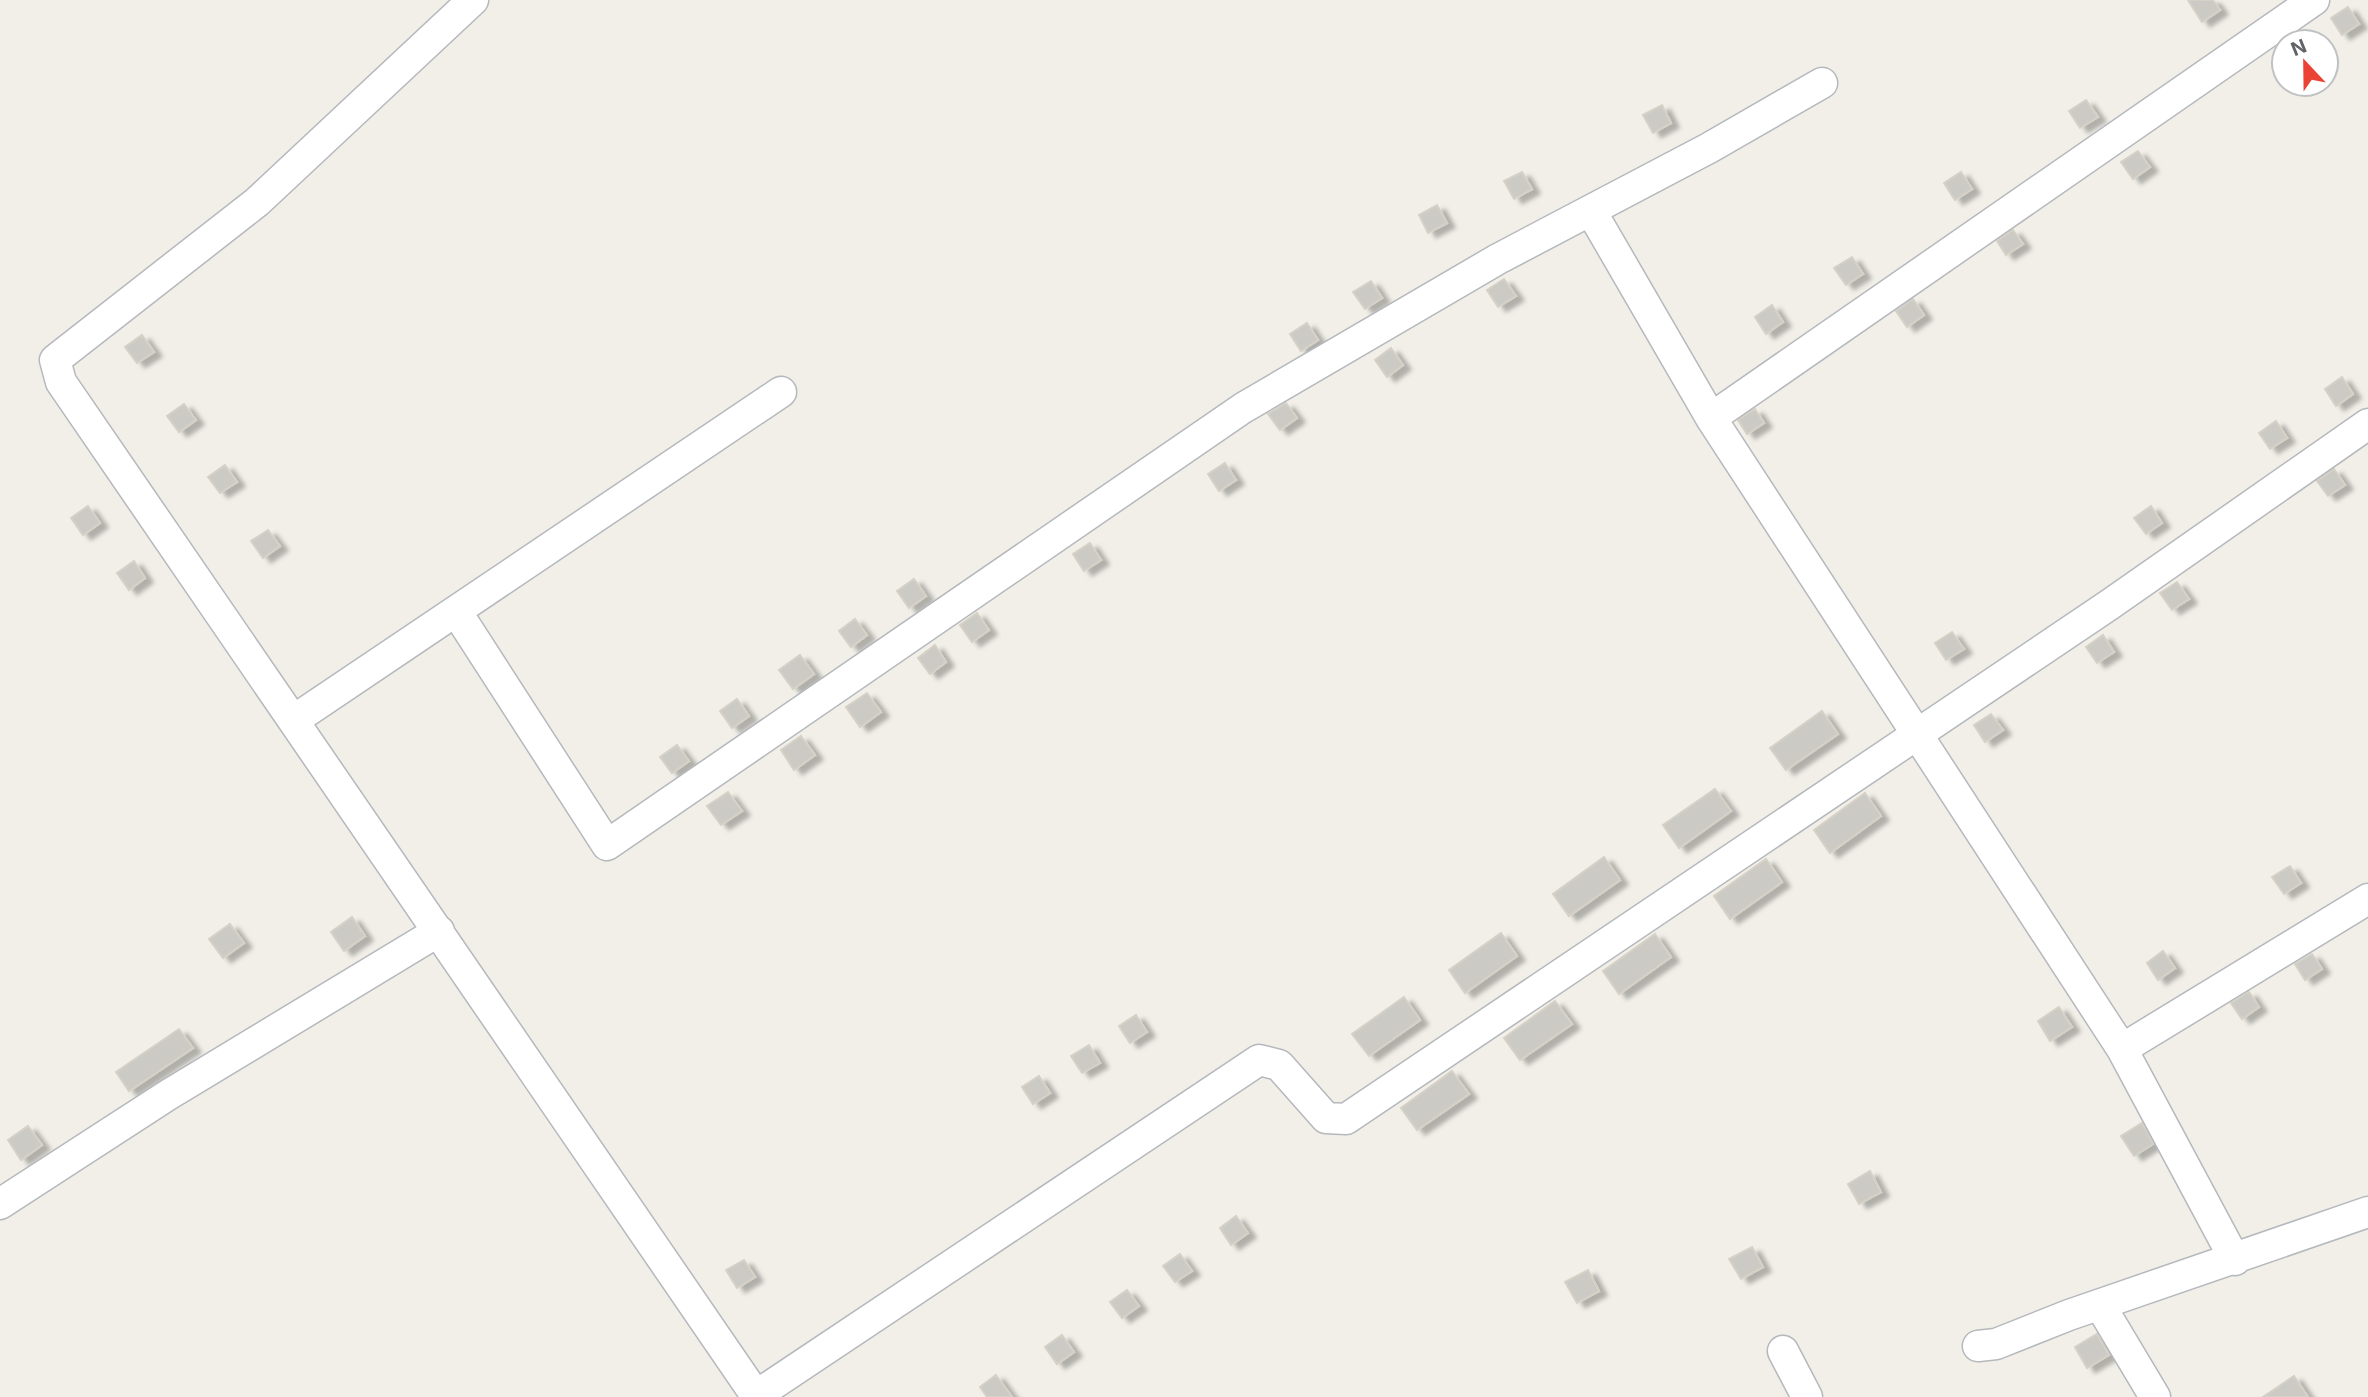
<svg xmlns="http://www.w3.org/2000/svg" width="2368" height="1397" viewBox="0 0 2368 1397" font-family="Inter,sans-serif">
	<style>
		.building { fill: #cccac5; stroke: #d6d1c6; stroke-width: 2; filter: url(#shadow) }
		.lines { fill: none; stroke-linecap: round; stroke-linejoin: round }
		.minor-casing { stroke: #b5b8bc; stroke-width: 33 }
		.minor { stroke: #fff; stroke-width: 30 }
	</style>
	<defs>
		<filter id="shadow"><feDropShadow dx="8" dy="4.5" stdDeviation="2" flood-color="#0004"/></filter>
	</defs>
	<rect width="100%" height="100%" fill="#f1efe8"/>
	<path class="building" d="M2188,0H2213L2220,10L2202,22Z
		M2348,7L2359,24L2342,35L2331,18Z
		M2086,100L2098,117L2080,128L2069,111Z
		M1662,105L1671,123L1653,133L1643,115Z
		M2138,151L2150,167L2133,179L2121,162Z
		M1522,172L1532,189L1514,199L1504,181Z
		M1961,172L1972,189L1955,200L1944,183Z
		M1437,205L1447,223L1428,233L1419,215Z
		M2013,230L2023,244L2006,255L1997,241Z
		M1852,257L1863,274L1846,285L1834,268Z
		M1504,279L1516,296L1498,307L1487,290Z
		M1371,281L1382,298L1365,309L1353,292Z
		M1913,299L1924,315L1907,327L1896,311Z
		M1772,305L1783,322L1766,334L1755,317Z
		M1307,323L1318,340L1301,351L1290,334Z
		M142,335L154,352L137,363L125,347Z
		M1391,348L1403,365L1387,377L1375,360Z
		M2342,377L2353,394L2336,406L2325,389Z
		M1286,403L1297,418L1280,430L1268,414Z
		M184,404L196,420L179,432L167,416Z
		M1755,409L1764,423L1747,434L1738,420Z
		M2276,421L2287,438L2270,449L2259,433Z
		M1225,463L1236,480L1219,491L1208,474Z
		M225,465L237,482L220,493L208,477Z
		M2334,469L2345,485L2328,496L2317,481Z
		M88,506L100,523L83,535L71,518Z
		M2151,506L2162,523L2146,534L2134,518Z
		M268,530L280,546L263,558L251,541Z
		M1090,543L1101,560L1084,571L1073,554Z
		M134,561L145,578L129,590L117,573Z
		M914,579L926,596L909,608L897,591Z
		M2177,582L2189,599L2172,610L2160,593Z
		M977,613L989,630L972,642L960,625Z
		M855,619L867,635L851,647L839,631Z
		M1952,632L1964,649L1946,660L1935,643Z
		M2103,635L2114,652L2097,663L2086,647Z
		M935,645L946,662L930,674L918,658Z
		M800,655L814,674L793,689L779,670Z
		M867,693L881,712L860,727L846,707Z
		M737,699L749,716L732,728L720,711Z
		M1822,711L1838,734L1786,770L1770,748Z
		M1991,714L2003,730L1985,742L1974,725Z
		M801,736L815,755L794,770L781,750Z
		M677,745L689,761L672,773L660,757Z
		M1715,789L1731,811L1679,848L1663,825Z
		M728,792L742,811L721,825L707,806Z
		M1865,793L1881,816L1830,853L1814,830Z
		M1604,857L1620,880L1569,916L1553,894Z
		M1766,859L1782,882L1730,919L1714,896Z
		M2290,866L2301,883L2284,894L2272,877Z
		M352,917L365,936L344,951L331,932Z
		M230,924L244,943L223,958L209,939Z
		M1501,933L1517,956L1465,993L1449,970Z
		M1655,934L1671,957L1619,994L1603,971Z
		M2163,951L2175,968L2158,980L2147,963Z
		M2312,954L2322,969L2305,980L2295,964Z
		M2249,992L2259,1007L2242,1019L2231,1003Z
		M1404,997L1420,1020L1369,1056L1352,1034Z
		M1555,1001L1572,1024L1520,1060L1504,1038Z
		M2059,1007L2072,1027L2050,1041L2038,1021Z
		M1136,1015L1147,1032L1130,1043L1119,1026Z
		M179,1029L193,1048L129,1091L116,1072Z
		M1089,1045L1100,1063L1082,1073L1071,1056Z
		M1452,1071L1469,1094L1417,1130L1401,1108Z
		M1039,1076L1050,1093L1033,1104L1022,1087Z
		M2142,1123L2153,1144L2134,1156L2121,1136Z
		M28,1126L42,1145L21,1160L8,1140Z
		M1870,1171L1881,1192L1859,1204L1848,1184Z
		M1236,1216L1248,1233L1231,1245L1220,1228Z
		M1752,1247L1763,1267L1741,1279L1729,1259Z
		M1180,1254L1192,1271L1175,1282L1163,1266Z
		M744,1260L755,1277L737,1288L726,1270Z
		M1588,1270L1599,1291L1577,1303L1565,1282Z
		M1127,1290L1139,1306L1122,1318L1110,1302Z
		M2097,1334L2109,1355L2087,1368L2075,1347Z
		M1062,1335L1074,1352L1057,1364L1045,1347Z
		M996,1375L1012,1397H987L980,1387Z
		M2294,1376L2308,1397H2263Z"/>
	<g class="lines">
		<defs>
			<path id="minor" d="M473,0L257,202L55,360L61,382L757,1397
				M1591,211L1711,418L2122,1049L2235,1260
				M1711,418L2314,0
				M456,611L607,845L1243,408L1498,259L1709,148L1822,83
				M294,720L781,392
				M2122,1049L2368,899
				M0,1204L168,1095L439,931
				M2100,1305L2155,1397
				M1978,1346L1996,1344L2069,1315L2368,1212
				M1783,1351L1807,1397
				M754,1397L1259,1060L1279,1065L1326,1118L1346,1119L2109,605L2368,424"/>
		</defs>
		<use href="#minor" class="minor-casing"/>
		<use href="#minor" class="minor"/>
	</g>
	<g transform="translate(2305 63) rotate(338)"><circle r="33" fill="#ffffff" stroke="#bfc1c3" stroke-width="2"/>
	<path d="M0-5L12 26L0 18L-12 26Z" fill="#ea4335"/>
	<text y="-10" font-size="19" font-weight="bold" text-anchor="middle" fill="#5f6368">N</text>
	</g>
</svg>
